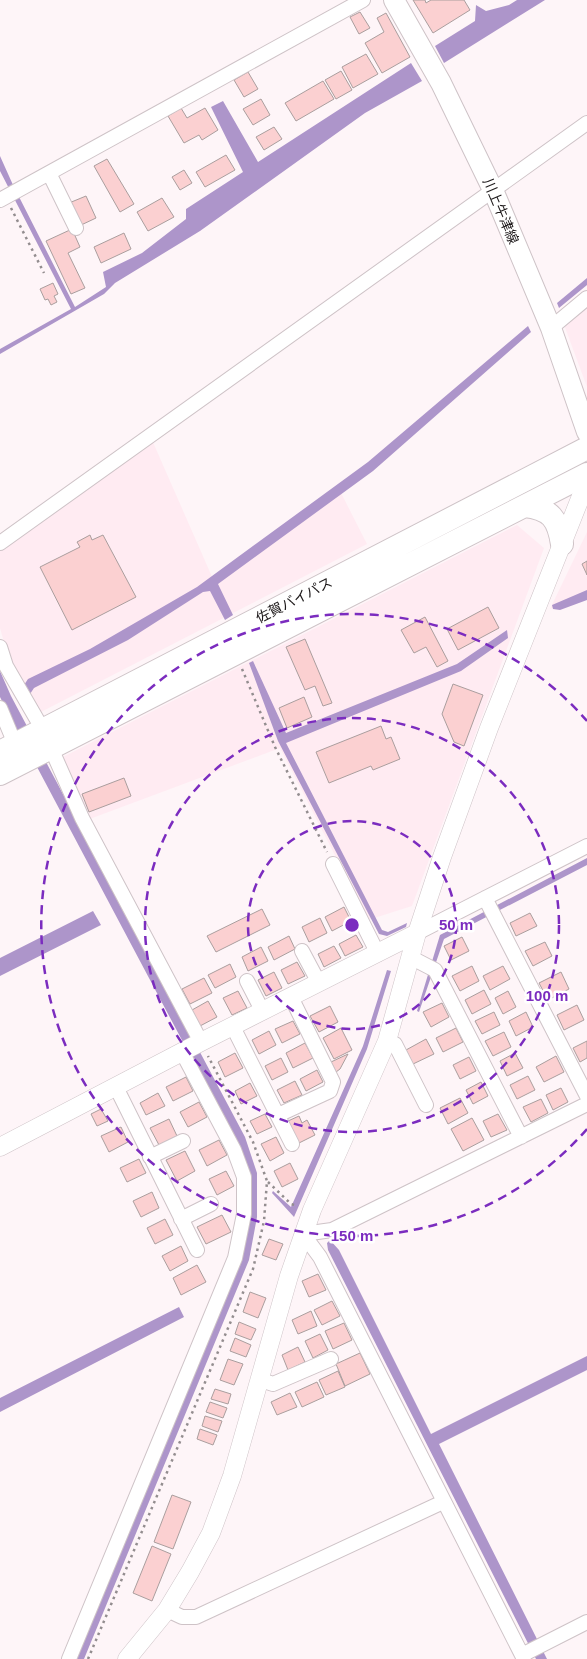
<svg xmlns="http://www.w3.org/2000/svg" width="587" height="1659" viewBox="0 0 587 1659" font-family="Helvetica,'Noto Sans JP',sans-serif">
	<style>
		.built { fill: #ffebf2 }
		.water { fill: #ad95ca }
		.building { fill: #fbd0d1; stroke: #aa9e9e }
		.lines { fill: none; stroke-linecap: round; stroke-linejoin: round }
		.minor-casing { stroke: #cec3c7; stroke-width: 16 }
		.tertiary-casing { stroke: #cec3c7; stroke-width: 19 }
		.secondary-casing { stroke: #cec3c7; stroke-width: 22 }
		.trunk-casing { stroke: #cec3c7; stroke-width: 24 }
		.path { stroke: #938d8f; stroke-width: 2.5; stroke-dasharray: 2.5 4; stroke-linecap: butt }
		.minor { stroke: #fff; stroke-width: 14 }
		.tertiary { stroke: #fff; stroke-width: 18 }
		.secondary { stroke: #fff; stroke-width: 20 }
		.trunk { stroke: #fff; stroke-width: 22 }
		.ring { fill: none; stroke: #7b2cbf; stroke-width: 2.5; stroke-dasharray: 9 6 }
		.labels { text-anchor: middle; stroke-width: 5; stroke-linejoin: round; paint-order: stroke }
		.street-label { font-size: 14px; fill: #1c1819; stroke: #fff }
		.centre { fill: #7b2cbf; stroke: #fff; stroke-width: 2.5 }
		.ring-label { font-size: 15px; text-anchor: middle; font-weight: bold; fill: #7b2cbf; stroke: #fff; stroke-width: 5; stroke-linejoin: round; paint-order: stroke }
	</style>
	<rect width="100%" height="100%" fill="#fef5f8"/>
	<path class="built" d="M587,303V387L563,322Z
		M152,440L213,579L339,489L367,544L39,713L11,667L0,628V549Z
		M517,525L544,548L412,906L368,920L280,748L87,820L61,758Z
		M587,532V592L550,609Z"/>
	<path class="water" d="M517,0H545L444,63L435,46L475,21L476,5L486,11L509,5Z
		M411,63L422,81L365,113L200,231L115,283L104,294L0,354V349L71,309L0,171V156L13,185L75,307L106,287L103,272L142,253L186,219V209L243,172L211,107L223,101L258,162Z
		M587,278V285L559,308L557,303Z
		M528,326L531,332L373,471L218,584L233,615L225,620L210,591L203,592L128,640L34,688L30,694L24,685L28,679L90,649L197,587L368,462Z
		M587,590V600L560,610L553,609L552,605Z
		M507,630L508,638L461,671L286,743L382,930L388,932L407,923L406,927L387,936L379,934L278,741L249,663L253,661L286,733L457,664Z
		M0,671L11,696L245,1137L257,1173V1217L249,1260L84,1659H76L240,1257L236,1142L2,701L0,697Z
		M587,858V865L444,939L419,1012L417,1011L440,935Z
		M93,911L101,925L0,976V958Z
		M387,970L391,971L367,1049L294,1217L272,1193L273,1191L291,1207L363,1046Z
		M330,1240L339,1250L431,1434L587,1356V1370L439,1444L547,1659H536L328,1250L327,1243Z
		M179,1307L184,1317L0,1412V1398Z"/>
	<path class="building" d="M413,0H425L426,3L431,0H464L470,10L433,33Z
		M360,12L370,28L359,34L350,17Z
		M386,13L410,57L382,73L365,43L384,32L377,18Z
		M366,54L378,74L353,88L342,67Z
		M341,71L352,90L336,99L325,80Z
		M248,72L258,89L244,97L234,80Z
		M323,81L334,99L296,121L285,103Z
		M261,99L270,115L253,125L243,109Z
		M181,108L187,118L205,108L218,130L202,140L199,135L184,143L168,116Z
		M274,127L282,139L264,150L256,137Z
		M226,155L235,170L205,187L196,172Z
		M107,159L134,204L120,212L94,166Z
		M184,170L192,183L180,190L172,177Z
		M86,196L96,218L79,226L69,203Z
		M162,198L174,217L148,231L137,212Z
		M72,229L80,247L68,253L85,288L71,294L46,241Z
		M124,233L131,249L101,263L94,247Z
		M53,283L58,294L54,296L57,302L51,305L48,299L45,300L40,289Z
		M90,535L92,540L103,535L136,597L72,630L40,567L80,547L77,542Z
		M587,561V575L582,564Z
		M488,607L499,628L458,650L447,629Z
		M425,617L448,661L437,667L426,647L414,653L401,630Z
		M305,639L332,703L323,706L315,686L305,690L286,647Z
		M453,684L483,695L464,746L454,742L442,714Z
		M304,697L312,717L287,728L279,708Z
		M381,726L386,739L391,737L400,759L373,770L371,766L329,783L316,752Z
		M124,778L131,796L89,812L82,794Z
		M344,907L351,921L332,931L325,917Z
		M262,909L270,925L216,952L207,936Z
		M530,913L537,926L516,936L510,923Z
		M320,918L327,933L309,942L302,927Z
		M356,935L363,947L345,956L339,944Z
		M289,936L295,949L274,960L268,947Z
		M462,937L469,951L451,960L444,946Z
		M545,942L552,956L533,966L525,951Z
		M334,946L341,958L324,967L318,954Z
		M261,947L268,961L248,971L242,957Z
		M297,962L305,976L288,984L281,970Z
		M230,964L236,977L215,988L208,975Z
		M472,966L479,981L460,991L452,976Z
		M503,966L510,979L490,990L483,976Z
		M274,972L282,988L266,996L258,980Z
		M561,972L569,989L548,1000L539,983Z
		M204,978L212,993L190,1004L182,989Z
		M484,990L491,1004L472,1014L465,1000Z
		M238,991L247,1008L232,1015L223,998Z
		M508,991L516,1007L503,1014L495,998Z
		M208,1001L217,1017L200,1026L192,1010Z
		M442,1003L449,1017L431,1027L423,1012Z
		M577,1005L584,1020L564,1030L557,1015Z
		M330,1006L338,1022L319,1032L310,1016Z
		M494,1012L500,1025L482,1034L475,1021Z
		M526,1012L533,1027L516,1036L509,1021Z
		M293,1021L300,1034L282,1043L275,1029Z
		M341,1028L352,1050L334,1059L323,1038Z
		M456,1028L463,1042L443,1052L436,1038Z
		M269,1031L276,1045L259,1054L252,1040Z
		M504,1032L511,1047L493,1056L485,1041Z
		M426,1039L434,1054L413,1064L406,1050Z
		M587,1041V1058L580,1062L573,1048Z
		M305,1043L313,1058L293,1068L286,1053Z
		M235,1053L243,1068L225,1077L218,1062Z
		M515,1053L523,1068L507,1076L500,1061Z
		M348,1054L340,1069L336,1072L331,1062Z
		M556,1056L564,1072L544,1082L536,1067Z
		M469,1057L476,1071L460,1079L453,1065Z
		M281,1058L288,1072L272,1080L265,1066Z
		M317,1070L323,1082L306,1091L300,1079Z
		M528,1076L535,1090L517,1099L510,1085Z
		M186,1077L193,1091L173,1101L166,1087Z
		M295,1081L302,1095L284,1103L277,1090Z
		M481,1082L488,1096L473,1104L466,1090Z
		M250,1083L257,1096L241,1104L235,1091Z
		M561,1088L568,1102L553,1110L546,1095Z
		M158,1093L165,1106L146,1115L140,1103Z
		M460,1098L468,1113L448,1124L440,1108Z
		M541,1099L548,1113L531,1122L523,1107Z
		M199,1102L207,1117L188,1127L180,1112Z
		M101,1109L108,1121L97,1126L91,1114Z
		M265,1114L272,1127L257,1134L250,1121Z
		M498,1114L507,1130L491,1137L483,1121Z
		M299,1116L302,1123L307,1120L315,1135L299,1143L288,1121Z
		M472,1118L484,1140L463,1151L451,1129Z
		M169,1119L177,1136L159,1145L150,1128Z
		M121,1127L128,1142L109,1152L101,1136Z
		M276,1137L284,1153L270,1161L261,1144Z
		M219,1140L227,1155L207,1166L199,1150Z
		M185,1151L195,1171L177,1181L166,1160Z
		M139,1159L146,1173L127,1182L120,1168Z
		M290,1163L298,1179L282,1187L274,1171Z
		M226,1171L234,1186L217,1195L209,1179Z
		M152,1192L159,1208L141,1217L133,1201Z
		M222,1215L231,1232L206,1244L197,1227Z
		M165,1219L173,1235L155,1244L147,1228Z
		M269,1239L283,1244L276,1260L262,1255Z
		M181,1246L188,1261L170,1271L162,1256Z
		M197,1265L206,1282L181,1295L173,1278Z
		M318,1274L326,1290L309,1297L302,1281Z
		M250,1292L266,1298L258,1318L243,1312Z
		M332,1301L340,1316L322,1325L314,1310Z
		M311,1311L317,1326L298,1334L292,1320Z
		M239,1322L256,1329L251,1340L235,1334Z
		M344,1323L352,1340L333,1349L325,1331Z
		M320,1334L328,1350L313,1358L305,1341Z
		M235,1338L251,1345L246,1357L230,1351Z
		M298,1347L305,1362L288,1370L282,1355Z
		M360,1353L370,1374L345,1386L336,1364Z
		M228,1359L243,1364L234,1385L220,1380Z
		M338,1371L345,1387L326,1395L319,1380Z
		M317,1382L324,1397L302,1407L295,1392Z
		M215,1389L231,1394L228,1404L211,1399Z
		M290,1393L297,1407L277,1415L271,1402Z
		M210,1402L227,1408L223,1418L206,1412Z
		M205,1416L222,1421L218,1432L202,1426Z
		M200,1429L217,1435L213,1445L197,1439Z
		M172,1495L191,1502L173,1549L154,1542Z
		M152,1546L171,1554L152,1601L133,1593Z"/>
	<g class="lines">
		<defs>
			<path id="minor" d="M49,173L76,228
				M0,200L363,0
				M551,328L587,298
				M0,543L587,123
				M0,647L6,666L43,730L82,818L201,1042
				M0,708L15,744
				M333,864L378,954
				M485,898L587,1096
				M417,933L587,846
				M302,951L319,983
				M410,957L435,970L521,1137
				M247,981L263,1012
				M233,1027L292,1144
				M387,1041L395,1044L426,1105
				M116,1087L197,1250
				M278,1115L330,1091L333,1082L291,997
				M150,1157L183,1141
				M181,1219L211,1204
				M261,1380L273,1384L331,1359
				M167,1610L182,1617H196L443,1502
				M522,1655L587,1622
				M69,1659L235,1258L244,1214V1177L234,1150L182,1052
				M524,1659L320,1257L303,1234L332,1230L587,1104"/>
			<path id="tertiary" d="M0,1147L201,1042L417,933
				M127,1659L167,1610L190,1572L211,1533L232,1476L289,1276L312,1210L387,1041L417,933L442,857L489,728L587,481"/>
			<path id="secondary" d="M394,0L441,83L493,190L551,328L587,432"/>
			<path id="trunk" d="M525,506C551,509 558,519 562,544
				M0,752L587,448
				M0,774L587,474"/>
		</defs>
		<use href="#minor" class="minor-casing"/>
		<use href="#tertiary" class="tertiary-casing"/>
		<use href="#secondary" class="secondary-casing"/>
		<use href="#trunk" class="trunk-casing"/>
		<path class="path" d="M11,208L44,273
			M242,669L275,747L327,852
			M268,1182L291,1204L298,1206
			M88,1659L253,1269L264,1221L267,1181L253,1142L208,1056"/>
		<use href="#minor" class="minor"/>
		<use href="#tertiary" class="tertiary"/>
		<use href="#secondary" class="secondary"/>
		<use href="#trunk" class="trunk"/>
	</g>
	<g class="ring">
		<circle cx="352" cy="925" r="104"/>
		<circle cx="352" cy="925" r="207"/>
		<path d="M587 1129A311 311 0 1 1 587 721"/>
	</g>
	<g class="labels">
		<g class="street-label">
			<text transform="translate(501 211) rotate(67)" y="5">川上牛津線</text>
			<text transform="translate(294 600) rotate(-27)" y="5">佐賀バイパス</text>
		</g>
	</g>
	<circle cx="352" cy="925" r="8" class="centre"/>
	<g class="ring-label">
		<text x="456" y="930">50 m</text>
		<text x="547" y="1001">100 m</text>
		<text x="352" y="1241">150 m</text>
	</g>
</svg>
